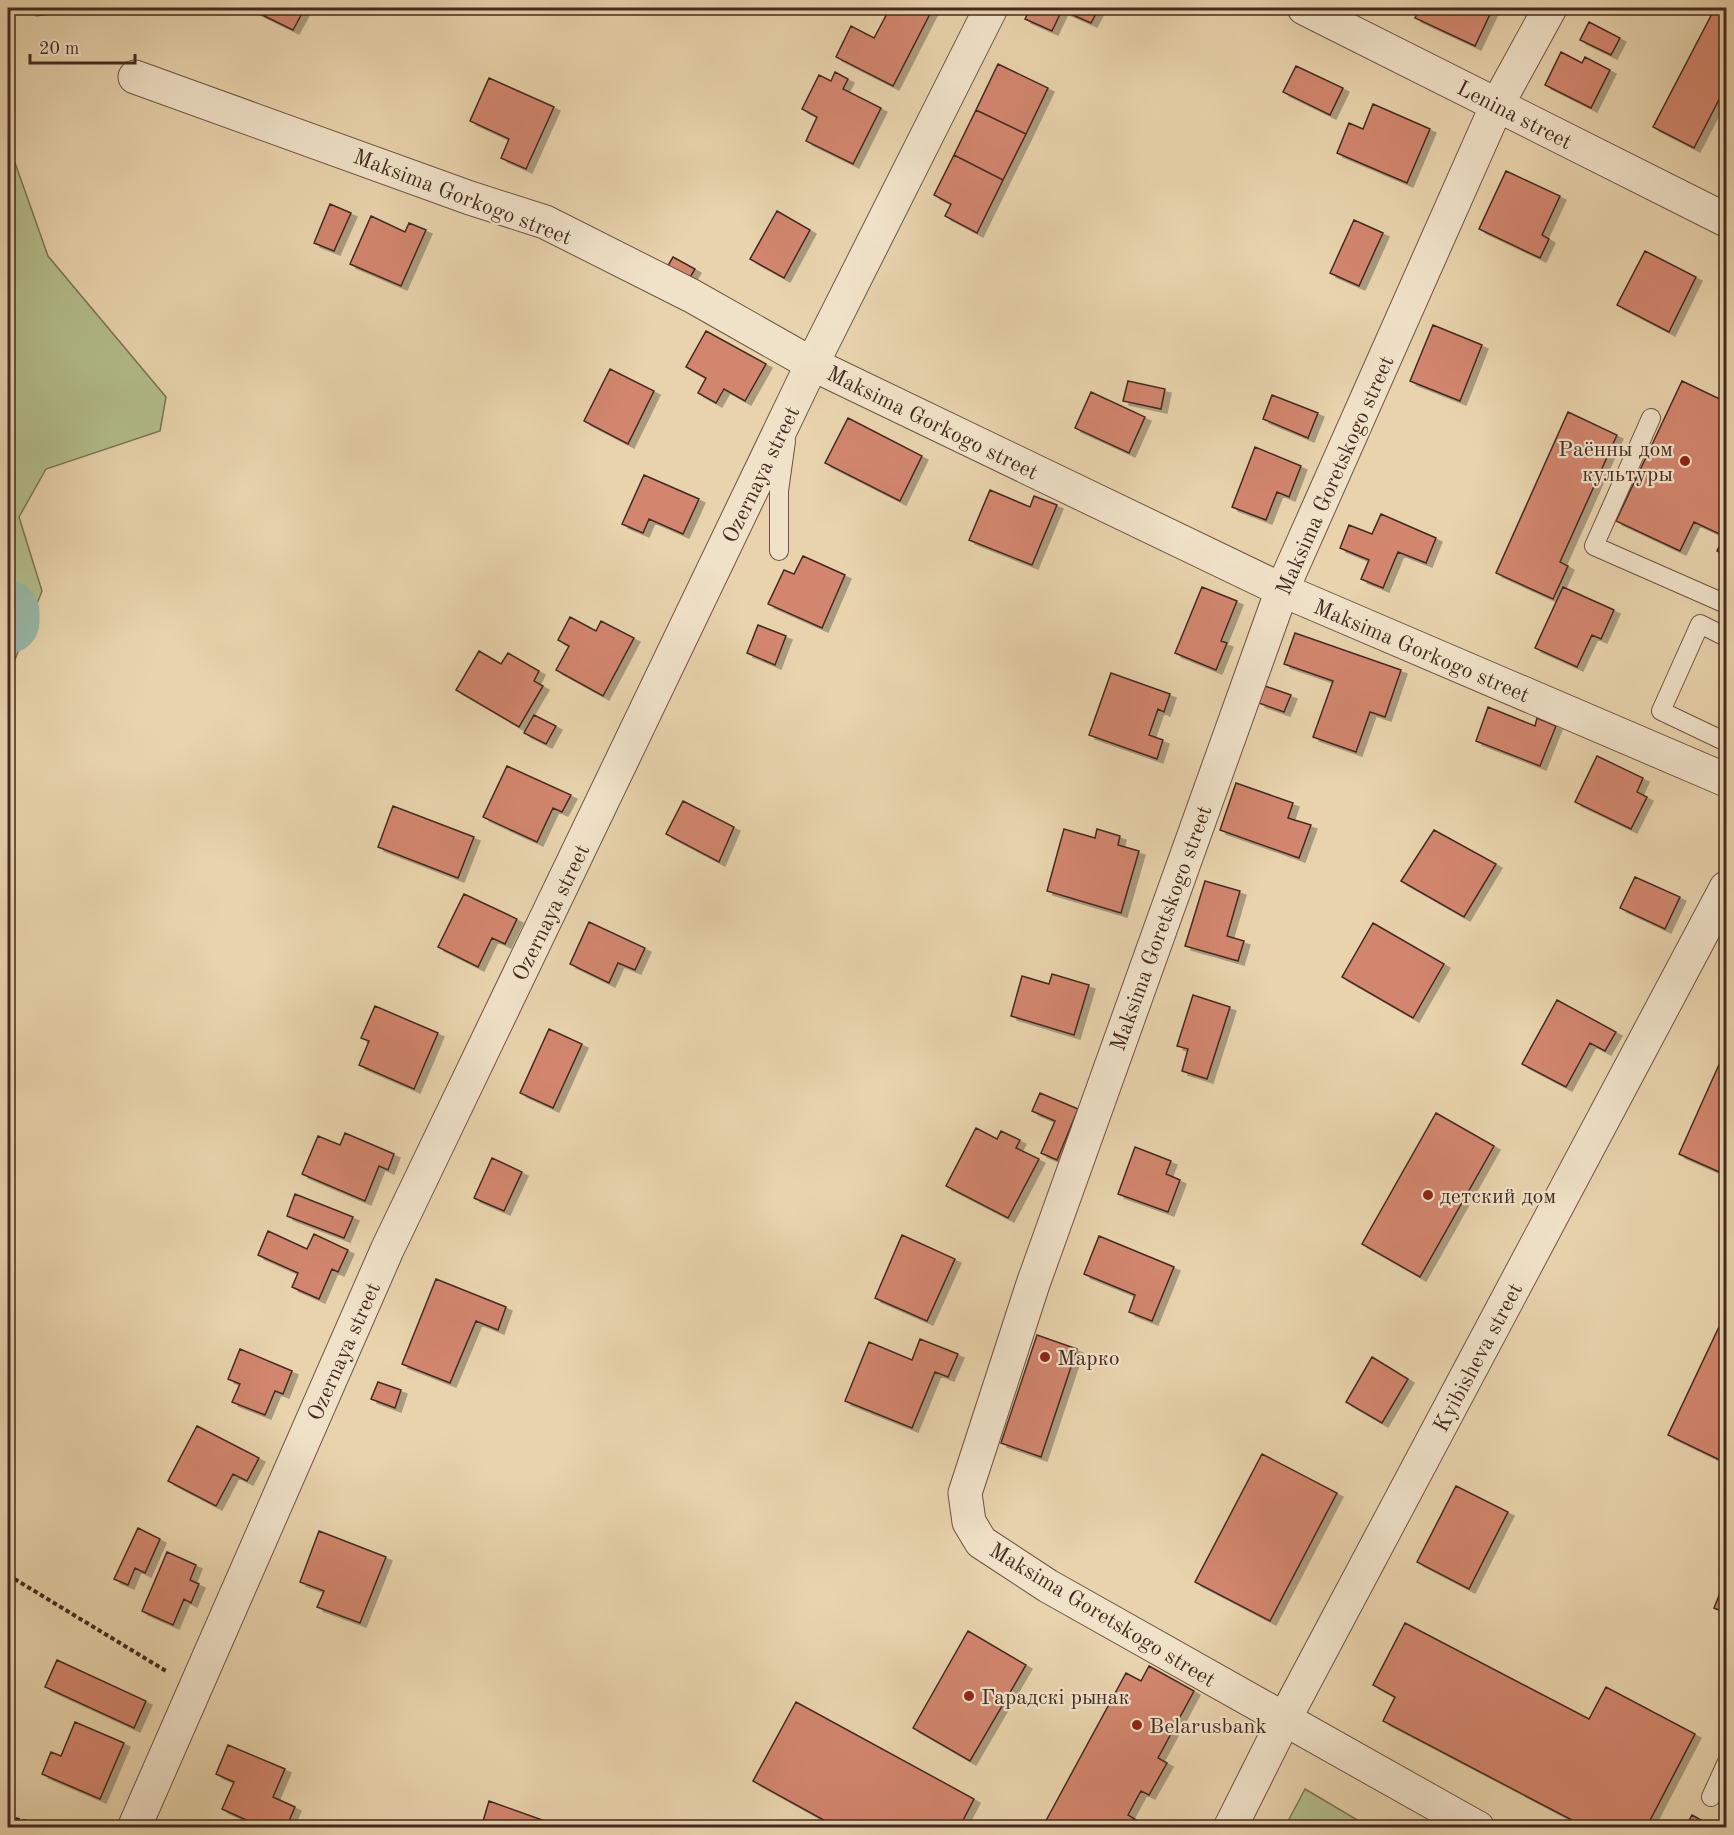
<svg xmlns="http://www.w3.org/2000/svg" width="1734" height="1835" viewBox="0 0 1734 1835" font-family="'Old Standard TT',serif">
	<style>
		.green { fill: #b3bd8c; stroke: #7c7456; stroke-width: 1.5 }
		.water { fill: #97b8aa; stroke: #767f73; stroke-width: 1.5 }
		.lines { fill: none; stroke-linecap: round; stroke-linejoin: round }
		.river { stroke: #97b8aa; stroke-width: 63 }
		.building { fill: #d2866e; stroke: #452a20; stroke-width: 1.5; filter: url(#shadow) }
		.service-casing { stroke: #6e5443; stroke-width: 20 }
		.minor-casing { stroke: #6e5443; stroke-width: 35 }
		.path { stroke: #452a20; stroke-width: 4; stroke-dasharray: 4.5 3; stroke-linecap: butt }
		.service { stroke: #f0e2c9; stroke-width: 18 }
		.minor { stroke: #f0e2c9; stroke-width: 33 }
		.poi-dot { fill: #8f2418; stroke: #f0e2c9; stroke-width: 2 }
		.labels { text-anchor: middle; stroke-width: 4.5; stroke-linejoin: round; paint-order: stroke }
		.street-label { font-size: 22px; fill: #452a20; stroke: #f0e2c9 }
		.poi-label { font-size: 22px; fill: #452a20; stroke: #f0e2c9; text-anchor: start }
	</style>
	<defs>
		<filter id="shadow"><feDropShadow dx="6" dy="4" stdDeviation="0" flood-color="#0004"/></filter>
	</defs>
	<rect width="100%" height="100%" fill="#e8d3ac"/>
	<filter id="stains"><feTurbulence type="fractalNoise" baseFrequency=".00333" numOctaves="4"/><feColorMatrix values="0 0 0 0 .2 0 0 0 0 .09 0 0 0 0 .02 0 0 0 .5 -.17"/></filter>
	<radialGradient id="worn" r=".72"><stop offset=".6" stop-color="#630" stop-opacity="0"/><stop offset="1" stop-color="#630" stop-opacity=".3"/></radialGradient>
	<path class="green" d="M8,143L48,256L166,397L160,431L46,469L19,517L42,591L14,662L8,668Z
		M1305,1789L1369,1827H1370H1285Z"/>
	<path class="water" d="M36,8H101L36,16Z"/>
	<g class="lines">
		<path class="river" d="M8,612V622"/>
	</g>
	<path class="building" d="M248,8H305L293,30Z
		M890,8H933L893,86L836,57L851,26L874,38Z
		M1030,8L1062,10L1052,31L1025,19Z
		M1057,8H1099L1091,23Z
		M1420,8H1493L1475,46L1415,18Z
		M1715,8H1726V86L1694,148L1653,127Z
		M1589,22L1620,38L1611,55L1580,40Z
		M1561,52L1582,63L1585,57L1610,70L1591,108L1545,85Z
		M998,64L1048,88L1026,134L976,110Z
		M1296,66L1343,88L1330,115L1283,92Z
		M835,72L848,79L843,89L881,108L853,164L806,141L817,117L802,109L819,75L831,81Z
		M489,78L554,107L526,169L501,158L509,139L470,121Z
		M1373,104L1430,129L1407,183L1337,153L1349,123L1363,129Z
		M976,110L1026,134L1003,180L954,155Z
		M954,155L1003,180L977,233L945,216L951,204L934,195Z
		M1506,171L1560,196L1542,235L1549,239L1540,258L1479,229Z
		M330,204L351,213L334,251L314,243Z
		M777,211L810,230L784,278L750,259Z
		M371,216L405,232L409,223L426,230L401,286L350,264Z
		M1354,220L1383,233L1359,286L1330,273Z
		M1645,251L1696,277L1669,332L1617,305Z
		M673,257L695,269L688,281L666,269Z
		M1433,325L1482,345L1460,401L1410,381Z
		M706,331L766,364L745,401L724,389L716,403L698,393L706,378L686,367Z
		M610,369L654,391L628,444L584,421Z
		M1128,381L1165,389L1161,409L1123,401Z
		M1682,381L1726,402V556L1717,551L1724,536L1694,522L1680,551L1616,521Z
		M1091,392L1145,417L1129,453L1075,428Z
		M1272,395L1318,413L1308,438L1263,419Z
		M1568,412L1617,435L1560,562L1568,566L1553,599L1496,573Z
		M848,418L922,456L900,501L825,463Z
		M1255,447L1301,466L1289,497L1277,492L1266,520L1232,507Z
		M644,475L699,499L683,534L649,519L643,533L622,524Z
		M990,490L1030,507L1034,496L1057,505L1032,565L969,540Z
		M1381,514L1436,538L1426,563L1398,552L1383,588L1361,579L1369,560L1340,548L1349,525L1372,534Z
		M803,556L845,575L822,628L768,604L784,570L794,574Z
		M1202,587L1237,601L1221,641L1227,643L1216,670L1175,653Z
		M1563,587L1614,610L1601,639L1592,635L1577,667L1535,648Z
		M570,617L596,631L601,621L634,638L603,696L556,670L569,646L558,640Z
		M758,625L786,636L775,665L747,653Z
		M1295,633L1401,670L1385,717L1370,712L1356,752L1313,737L1333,681L1284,664Z
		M479,651L501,664L508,653L539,671L534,681L543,686L519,727L456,690Z
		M1111,673L1170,694L1164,712L1158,709L1149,735L1163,740L1157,759L1089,735Z
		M1265,686L1291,695L1284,712L1259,703Z
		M1488,707L1535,726L1537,718L1556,726L1540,766L1476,741Z
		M534,715L556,726L546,744L524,733Z
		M1597,756L1643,778L1637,792L1647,797L1631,829L1575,802Z
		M507,766L571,795L562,812L553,808L537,842L483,817Z
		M1236,783L1293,803L1288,818L1311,825L1299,858L1220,830Z
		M683,801L734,827L719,862L666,834Z
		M393,806L474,837L458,878L378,847Z
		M1064,829L1095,838L1097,829L1120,836L1118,845L1139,851L1121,913L1047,891Z
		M1434,830L1496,864L1464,917L1401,881Z
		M1635,877L1680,897L1665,929L1620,908Z
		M1205,881L1240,891L1227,936L1244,941L1238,961L1185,946Z
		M464,894L517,919L505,944L492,938L478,967L438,947Z
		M589,922L645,948L635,970L618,963L609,983L570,964Z
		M1373,923L1444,964L1413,1018L1342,977Z
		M1052,974L1089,985L1074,1035L1011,1016L1022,976L1049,984Z
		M1193,995L1230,1007L1207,1079L1182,1071L1188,1049L1177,1046Z
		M1557,1000L1616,1032L1605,1051L1590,1043L1566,1087L1522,1064Z
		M375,1006L438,1033L414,1089L359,1065L369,1041L361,1038Z
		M549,1029L582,1044L553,1108L520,1093Z
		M1726,1049V1175L1679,1154Z
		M1040,1093L1078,1109L1057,1160L1041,1153L1055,1121L1032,1111Z
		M1436,1113L1494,1146L1420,1277L1362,1244Z
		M976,1128L997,1139L1001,1131L1020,1140L1016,1148L1039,1159L1008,1218L946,1186Z
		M345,1133L394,1154L388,1170L379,1166L365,1201L302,1174L318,1136L340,1145Z
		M1135,1147L1171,1161L1166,1174L1180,1180L1168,1212L1118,1194Z
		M492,1158L522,1172L504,1211L474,1198Z
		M295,1194L353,1217L344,1238L287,1216Z
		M268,1231L307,1249L314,1234L348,1250L338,1272L332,1269L319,1299L292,1287L298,1273L258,1255Z
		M902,1235L955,1259L927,1321L875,1298Z
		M1099,1236L1174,1267L1152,1321L1129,1312L1135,1295L1084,1274Z
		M436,1279L506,1307L498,1330L476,1321L450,1383L402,1364Z
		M1726,1312V1463L1668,1435Z
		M1037,1335L1077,1349L1041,1457L1001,1443Z
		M920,1339L958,1354L948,1377L935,1372L912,1428L845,1401L869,1342L912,1360Z
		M240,1349L292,1371L283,1394L275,1391L265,1415L232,1402L240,1384L228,1379Z
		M1372,1357L1408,1379L1382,1423L1346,1402Z
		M378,1382L401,1390L395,1408L371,1399Z
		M197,1426L259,1458L247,1481L233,1474L216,1506L168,1481Z
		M1262,1454L1337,1493L1270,1621L1195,1582Z
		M1456,1486L1508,1512L1469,1589L1417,1562Z
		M138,1528L160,1539L145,1573L135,1568L128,1585L114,1579Z
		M319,1531L386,1557L360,1623L317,1607L324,1591L300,1582Z
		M167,1552L196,1565L190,1580L199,1584L191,1603L184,1599L173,1625L142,1611Z
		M1724,1583L1726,1584V1613L1714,1608Z
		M1405,1623L1589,1719L1606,1687L1695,1734L1646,1828H1587L1383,1721L1395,1697L1373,1685Z
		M968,1631L1026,1665L970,1761L913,1728Z
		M57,1660L146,1701L134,1728L45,1687Z
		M1149,1666L1194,1691L1158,1758L1167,1763L1149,1795L1141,1791L1128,1815L1149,1828H1042L1126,1673L1141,1681Z
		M796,1702L974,1799L959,1828H838L753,1781Z
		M75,1722L124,1743L100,1799L42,1774L51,1752L61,1756Z
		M228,1745L285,1769L273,1797L295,1807L286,1828H264L222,1809L234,1782L216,1774Z
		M489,1801L545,1821L543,1828H481Z
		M1692,1815L1715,1828H1685Z"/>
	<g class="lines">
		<defs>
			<path id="service" d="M1651,418L1594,546L1726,604
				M779,551V491L786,441
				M1726,637L1700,624L1661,711L1726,742
				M1711,1797L1726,1764"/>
			<path id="minor" d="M1304,8L1726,220
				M135,77L470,198L545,222L692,296L812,364L1282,590L1726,780
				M134,1828L387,1250L812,364L991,8
				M1230,1828L1284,1720L1726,888
				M1478,1828L1048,1586L981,1542L969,1522L965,1493L1033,1284L1282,590L1497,105L1550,8"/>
		</defs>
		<use href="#service" class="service-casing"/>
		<use href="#minor" class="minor-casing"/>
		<path class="path" d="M8,1575L166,1671
			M8,1817L50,1828"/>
		<use href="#service" class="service"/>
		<use href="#minor" class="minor"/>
	</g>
	<g class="poi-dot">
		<circle cx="1685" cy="461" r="6"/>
		<circle cx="1428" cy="1195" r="6"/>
		<circle cx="1045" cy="1357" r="6"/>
		<circle cx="969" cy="1696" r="6"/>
		<circle cx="1137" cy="1725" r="6"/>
	</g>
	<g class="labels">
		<g class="street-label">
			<text transform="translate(1515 114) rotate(27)" y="8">Lenina street</text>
			<text transform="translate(463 196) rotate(21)" y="8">Maksima Gorkogo street</text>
			<text transform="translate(933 422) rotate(26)" y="8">Maksima Gorkogo street</text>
			<text transform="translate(760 474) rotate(-64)" y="8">Ozernaya street</text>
			<text transform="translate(1334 475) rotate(-66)" y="8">Maksima Goretskogo street</text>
			<text transform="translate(1422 650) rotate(23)" y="8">Maksima Gorkogo street</text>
			<text transform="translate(550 912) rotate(-64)" y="8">Ozernaya street</text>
			<text transform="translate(1160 928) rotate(-70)" y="8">Maksima Goretskogo street</text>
			<text transform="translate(343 1351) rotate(-66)" y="8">Ozernaya street</text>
			<text transform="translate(1477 1357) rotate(-62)" y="8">Kyibisheva street</text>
			<text transform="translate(1103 1614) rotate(31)" y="8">Maksima Goretskogo street</text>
		</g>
		<g class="poi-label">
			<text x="1673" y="456" text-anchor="end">Раённы дом<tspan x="1673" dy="25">культуры</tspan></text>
			<text x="1440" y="1203">детский дом</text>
			<text x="1057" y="1365">Марко</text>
			<text x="981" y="1704">Гарадскі рынак</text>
			<text x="1149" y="1733">Belarusbank</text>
		</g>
	</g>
	<rect width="1734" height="1835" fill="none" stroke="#e8d3ac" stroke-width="30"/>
	<rect x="9" y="9" width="1716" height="1817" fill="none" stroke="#452a20" stroke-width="3"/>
	<rect x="15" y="15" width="1704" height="1805" fill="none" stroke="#452a20" stroke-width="1.5"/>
	<path d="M30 54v9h105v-9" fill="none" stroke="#452a20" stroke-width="3"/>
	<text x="39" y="54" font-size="18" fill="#452a20" stroke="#f0e2c9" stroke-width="4.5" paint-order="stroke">20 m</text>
	<rect width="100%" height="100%" filter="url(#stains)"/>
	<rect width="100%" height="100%" fill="url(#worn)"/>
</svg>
